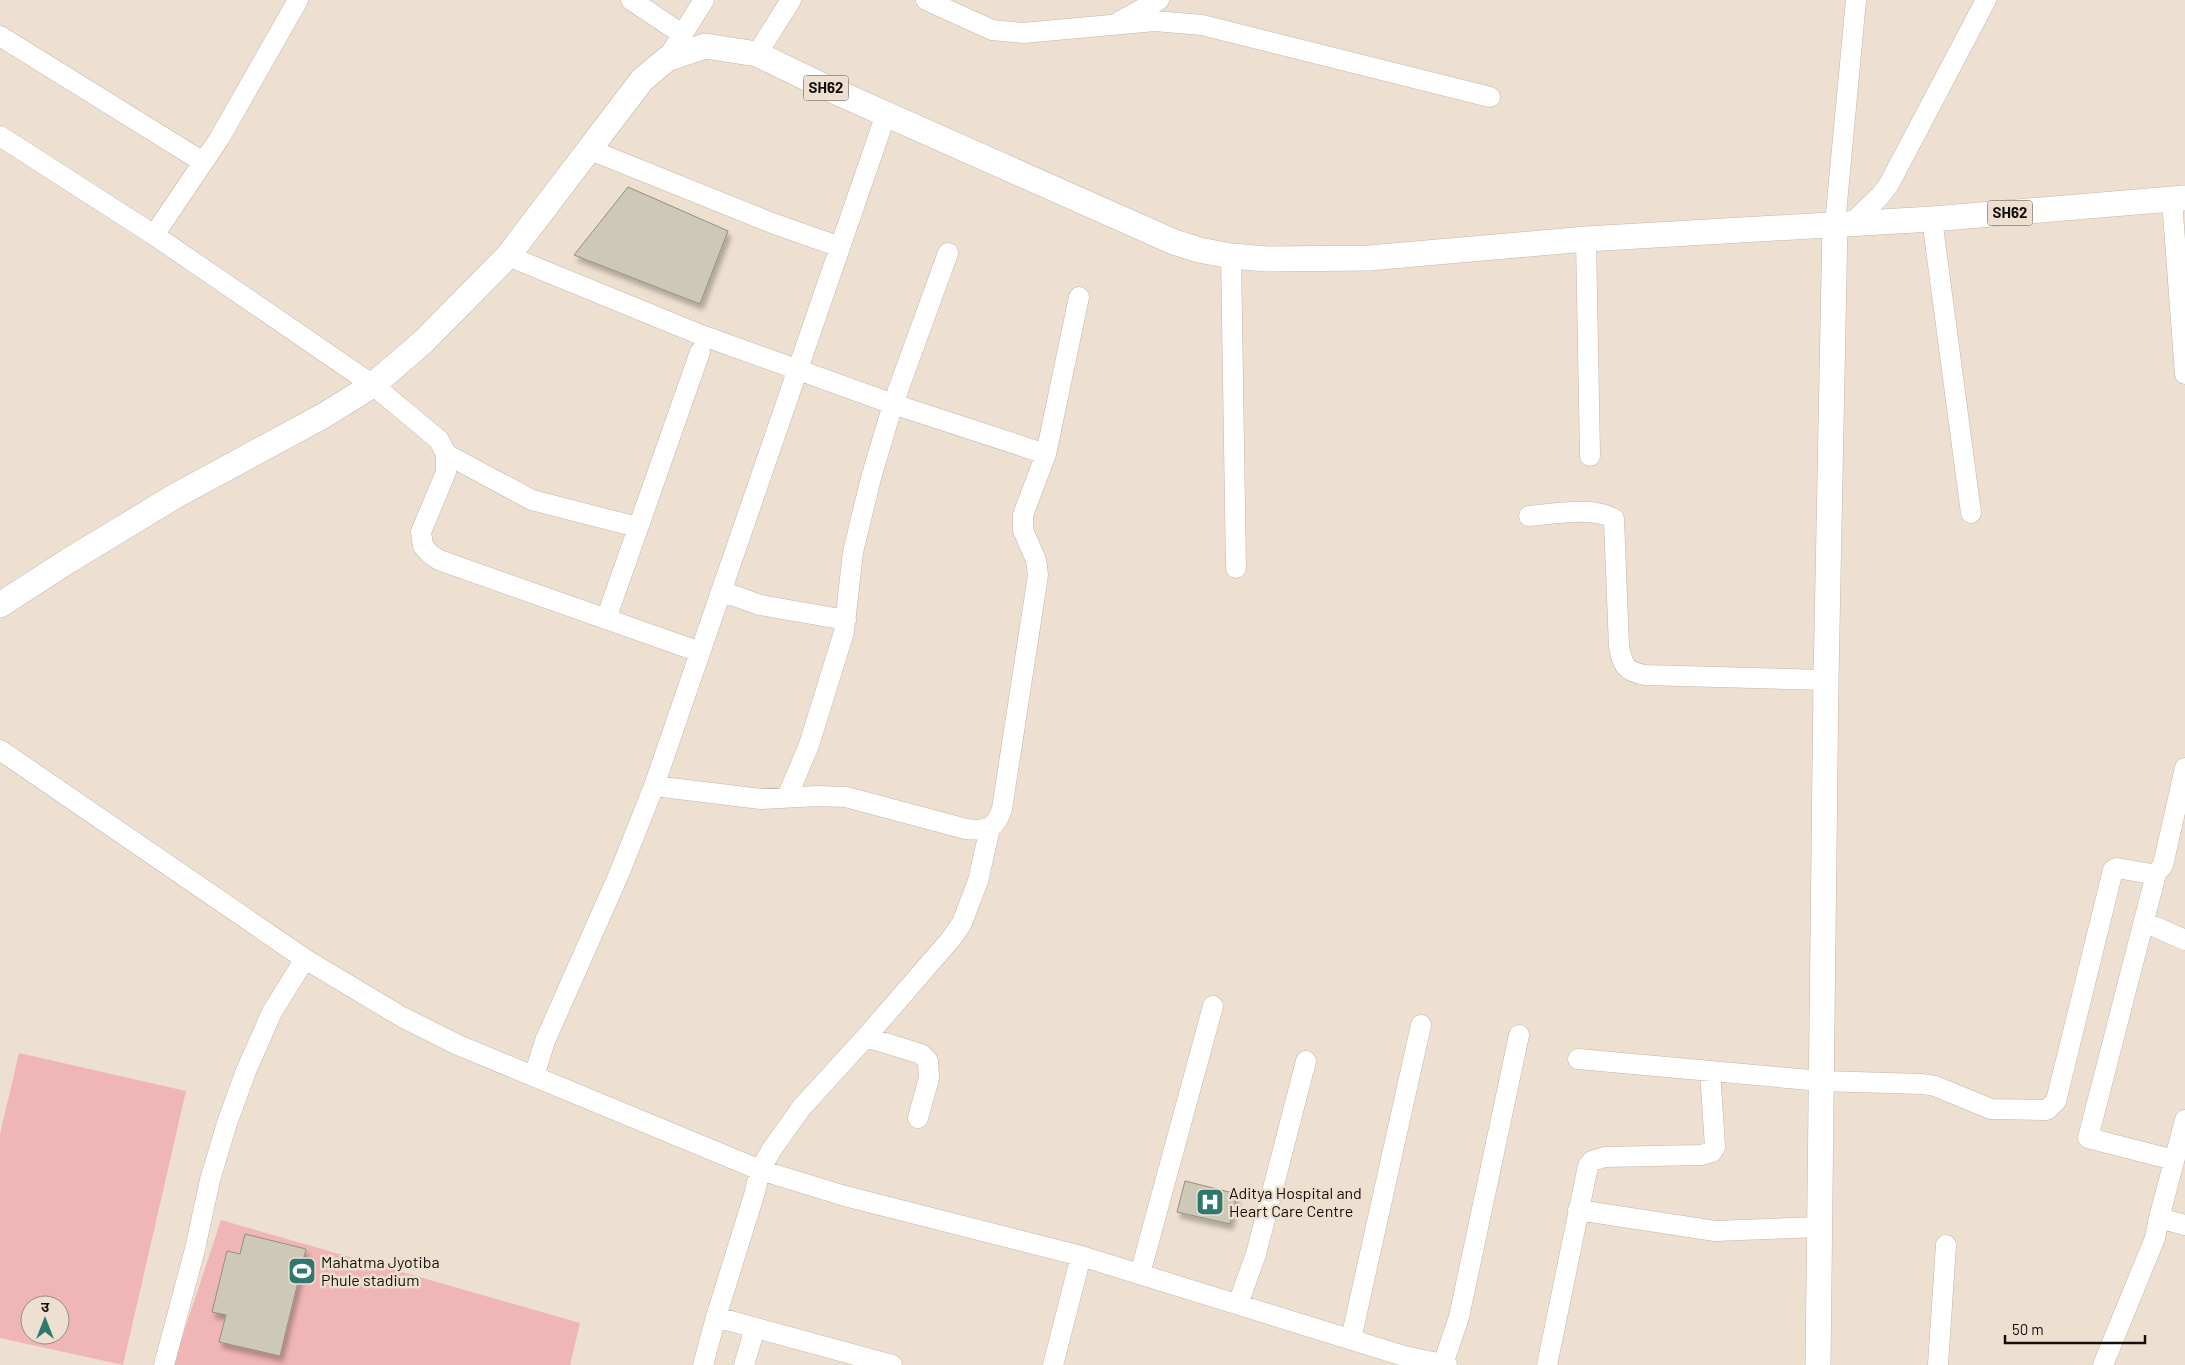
<svg xmlns="http://www.w3.org/2000/svg" width="2185" height="1365" viewBox="0 0 2185 1365" font-family="Barlow,'Noto Sans Devanagari',sans-serif">
	<style>
		.green { fill: #efb6b5; fill-rule: evenodd }
		.building { fill: #cec8b6; stroke: #958f7e; filter: url(#shadow) }
		.lines { fill: none; stroke-linecap: round; stroke-linejoin: round }
		.minor-casing { stroke: #c4b5a8; stroke-width: 21 }
		.major-casing { stroke: #c4b5a8; stroke-width: 26 }
		.minor { stroke: #fff; stroke-width: 20 }
		.major { stroke: #fff; stroke-width: 25 }
		.labels { text-anchor: middle; stroke-width: 5; stroke-linejoin: round; paint-order: stroke }
		.shield { fill: #eee0d1; stroke: #564e46; stroke-width: 1 }
		.shield-label { font-size: 15px; font-weight: bold; fill: #15100b }
		.poi-label { font-size: 16px; fill: #15100b; stroke: #eee0d1; text-anchor: start }
	</style>
	<defs>
		<filter id="shadow"><feDropShadow dx="3" dy="5.5" stdDeviation="2.5" flood-color="#0004"/></filter>
	</defs>
	<rect width="100%" height="100%" fill="#eee0d1"/>
	<path class="green" d="M19,1053L186,1091L123,1365L0,1338V1134ZM30,1305H60V1335H30Z
		M221,1220L580,1323L570,1365H173Z"/>
	<path class="building" d="M628,187L728,231L700,304L574,255Z
		M1185,1181L1237,1194L1230,1224L1177,1212Z
		M245,1234L306,1249L280,1356L219,1342L226,1315L212,1312L227,1251L240,1254Z"/>
	<g class="lines">
		<defs>
			<path id="minor" d="M298,0L219,139L154,235L373,385L439,440L446,454V472L421,532L423,546L430,554L439,560L700,652
				M631,0L682,34
				M926,0L992,30L1023,33L1155,21L1202,25L1490,97
				M1120,21L1159,0
				M0,36L203,162
				M757,54L791,0
				M667,59L704,0
				M0,136L154,235
				M588,149L772,223L840,247
				M2172,200L2185,374
				M1932,219L1971,513
				M1852,223L1880,196L1888,186L1986,0
				M1835,224L1856,0
				M1586,239L1590,456
				M508,256L701,335L893,404L1046,454
				M1231,256L1236,568
				M446,454L532,500L637,527
				M1529,516C1553,514 1594,506 1614,519L1619,647C1623,666 1625,671 1645,675L1826,680
				M721,591L760,605L846,620
				M606,619L700,352
				M0,750L305,959L402,1017L458,1045L760,1170L845,1196L1081,1256L1404,1356L1447,1365
				M654,786L761,799L818,796L846,797L966,829C987,831 995,830 1002,809L1038,575L1036,560L1023,530V515L1046,454L1079,297
				M787,797L809,745L844,632L853,552L871,478L893,404L948,253
				M2156,874L2088,1138L2174,1160
				M2156,927L2185,940
				M866,1037L921,1054L928,1061L929,1078L918,1118
				M1578,1059L1821,1081L1923,1084L1935,1086L1991,1109L2047,1110L2056,1101L2113,870L2117,868L2151,874C2157,874 2159,870 2163,865L2185,768
				M534,1076L545,1041L619,874L654,786L886,114
				M2185,1120L2159,1218L2185,1225
				M1578,1210L1715,1231L1820,1227
				M1140,1274L1213,1006
				M1238,1304L1256,1254L1306,1061
				M716,1317L892,1365
				M1351,1339L1421,1025
				M1443,1364L1459,1317L1519,1035
				M164,1365L195,1249L210,1180L227,1123L246,1071L272,1012L305,959
				M703,1365L716,1317L755,1192L760,1170L772,1149L802,1107L866,1037L951,939L962,923L978,881L990,828
				M744,1365L755,1328
				M1053,1365L1081,1256
				M1547,1365L1588,1166L1592,1161L1605,1157L1701,1155L1712,1152L1715,1147L1710,1071
				M1938,1365L1946,1245
				M2103,1365L2155,1238L2159,1218"/>
			<path id="major" d="M0,605L68,561L177,495L323,416L373,385L423,342L508,256L642,80L667,59L705,46L757,54L825,87L1174,242L1199,250L1231,256L1267,259L1369,258L1586,239L1932,219L2185,198
				M1818,1365L1826,680L1835,224"/>
		</defs>
		<use href="#minor" class="minor-casing"/>
		<use href="#major" class="major-casing"/>
		<use href="#minor" class="minor"/>
		<use href="#major" class="major"/>
	</g>
	<defs>
		<symbol id="hospital-square" viewBox="-11 -11 22 22"><rect x="-9" y="-9" width="18" height="18" rx="4" fill="#30776d" stroke="#eee0d1"/><path d="M-5-5h3v3.5h4V-5h3V5h-3V1.5h-4V5h-3Z" fill="#fff"/></symbol>
		<symbol id="stadium-square" viewBox="-11 -11 22 22"><rect x="-9" y="-9" width="18" height="18" rx="4" fill="#30776d" stroke="#eee0d1"/><path d="M0-5a6.5 5 0 1 0 0 10a6.5 5 0 1 0 0-10ZM-3.5-1.8h7v3.6h-7Z" fill="#fff"/></symbol>
	</defs>
	<g fill-rule="evenodd">
		<use href="#hospital-square" x="1194" y="1186" width="32" height="32"/>
		<use href="#stadium-square" x="286" y="1255" width="32" height="32"/>
	</g>
	<g class="labels">
		<g class="shield">
			<rect x="803.5" y="75.5" width="45" height="25" rx="4"/>
			<rect x="1987.5" y="200.5" width="45" height="25" rx="4"/>
		</g>
		<g class="shield-label">
			<text x="826" y="93">SH62</text>
			<text x="2010" y="218">SH62</text>
		</g>
		<g class="poi-label">
			<text x="1229" y="1199">Aditya Hospital and<tspan x="1229" dy="18">Heart Care Centre</tspan></text>
			<text x="321" y="1268">Mahatma Jyotiba<tspan x="321" dy="18">Phule stadium</tspan></text>
		</g>
	</g>
	<g transform="translate(45 1320)"><circle r="24" fill="#eee0d1" stroke="#978d82"/>
	<path d="M0-4L9 19L0 12L-9 19Z" fill="#30776d"/>
	<text y="-8" font-size="14" font-weight="bold" text-anchor="middle" fill="#15100b">उ</text>
	</g>
	<path d="M2005 1335v8h140v-8" fill="none" stroke="#15100b" stroke-width="2.5"/>
	<text x="2012" y="1335" font-size="15" fill="#15100b" stroke="#eee0d1" stroke-width="4" paint-order="stroke">50 m</text>
</svg>
